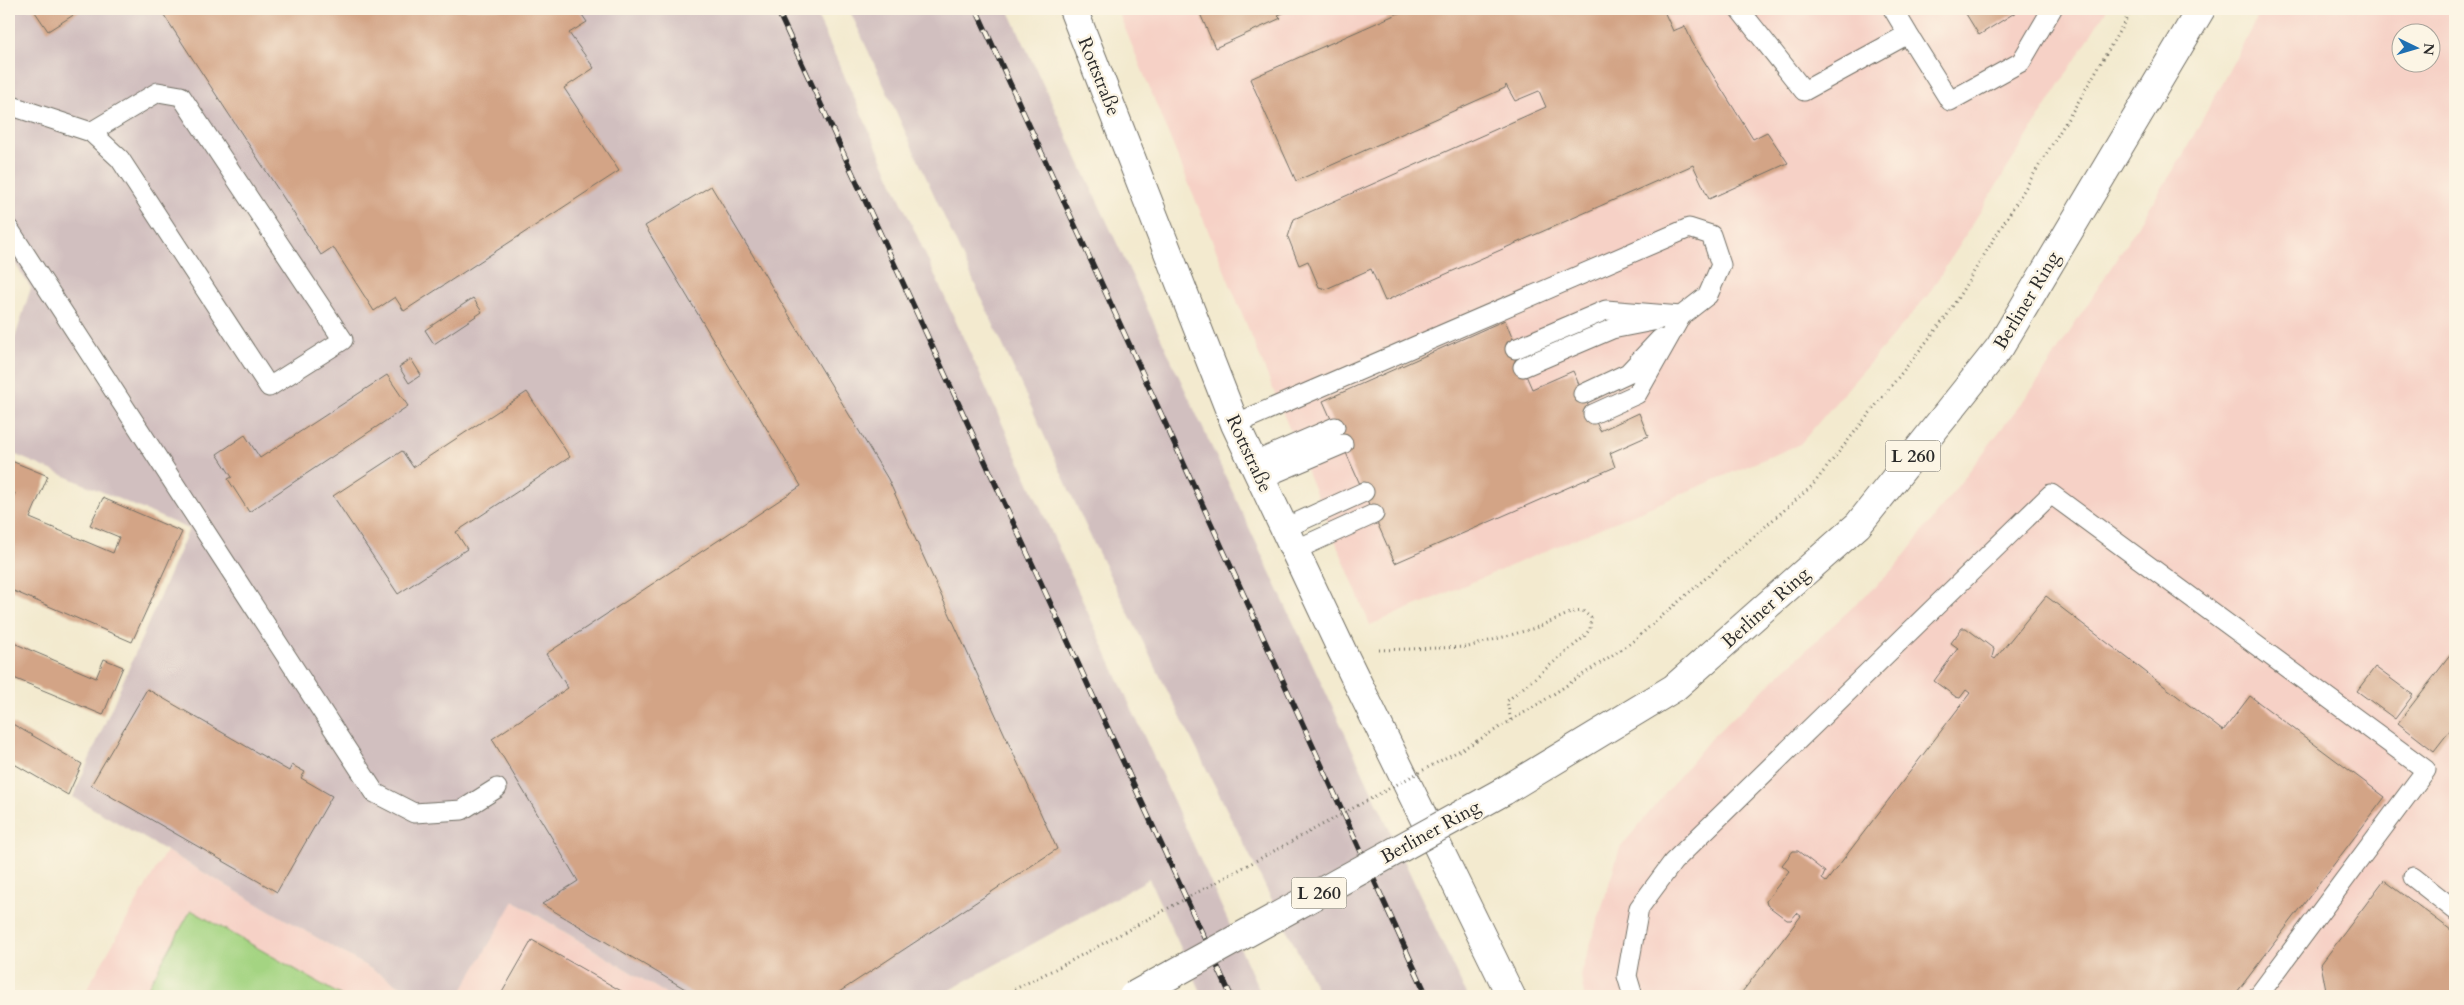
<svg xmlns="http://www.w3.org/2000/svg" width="2464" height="1005" viewBox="0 0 2464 1005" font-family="Cardo,serif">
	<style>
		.built { fill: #f6d1c6; fill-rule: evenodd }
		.industrial { fill: #d1bfbf }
		.green { fill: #a4d482; stroke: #688056 }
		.building { fill: #d3a486 }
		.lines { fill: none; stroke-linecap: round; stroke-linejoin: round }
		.service-casing { stroke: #716e64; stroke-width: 21 }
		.tertiary-casing { stroke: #716e64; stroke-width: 30 }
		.primary-casing { stroke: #716e64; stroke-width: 30 }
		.path { stroke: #716e64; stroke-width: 3; stroke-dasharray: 1 4; stroke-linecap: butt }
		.service { stroke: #fff; stroke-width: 19 }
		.tertiary { stroke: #fff; stroke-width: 28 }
		.primary { stroke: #fff; stroke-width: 28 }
		.rail-casing { stroke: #2b2b2b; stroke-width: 5.5 }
		.rail { stroke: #fcf5e5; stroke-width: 4; stroke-dasharray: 11; stroke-linecap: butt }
		.primary-bridge-casing { stroke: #716e64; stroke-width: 30; stroke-linecap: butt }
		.path-bridge { stroke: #716e64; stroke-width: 3; stroke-dasharray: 1 4; stroke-linecap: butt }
		.primary-bridge { stroke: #fff; stroke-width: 28 }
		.labels { text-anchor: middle; stroke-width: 5; stroke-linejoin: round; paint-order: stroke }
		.shield { fill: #fcf5e5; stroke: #6a6863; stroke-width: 1 }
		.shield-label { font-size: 18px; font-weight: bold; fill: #2b2b2b }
		.street-label { font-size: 19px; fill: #2b2b2b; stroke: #fcf5e5 }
	</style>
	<rect width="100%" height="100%" fill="#fcf5e5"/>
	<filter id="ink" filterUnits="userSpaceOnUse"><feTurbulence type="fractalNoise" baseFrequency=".02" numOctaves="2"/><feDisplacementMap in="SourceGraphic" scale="10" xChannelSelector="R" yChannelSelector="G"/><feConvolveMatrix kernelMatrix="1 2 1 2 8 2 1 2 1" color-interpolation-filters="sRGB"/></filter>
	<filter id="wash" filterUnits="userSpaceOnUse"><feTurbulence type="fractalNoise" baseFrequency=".0096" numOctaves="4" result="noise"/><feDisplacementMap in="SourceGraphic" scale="20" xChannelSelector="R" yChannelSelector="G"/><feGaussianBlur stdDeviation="1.12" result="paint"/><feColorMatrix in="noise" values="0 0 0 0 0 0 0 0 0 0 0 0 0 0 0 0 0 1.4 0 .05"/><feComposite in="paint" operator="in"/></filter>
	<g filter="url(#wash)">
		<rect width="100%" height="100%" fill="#f3eacf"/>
		<path class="built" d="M1117,9H2107L1928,295L1800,444L1370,625Z
			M2262,9H2455V996H1584L1581,975L1620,848L1711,738L1894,569L2039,380L2183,155ZM2402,32H2432V62H2402Z
			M166,851L418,996H83Z
			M513,901L670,996H459Z"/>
		<path class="industrial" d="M9,9H814L1262,996H1203L1149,879L939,996H670L514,901L459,996H418L73,797L189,529L9,452V356L31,288L9,254Z
			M849,9H1008L1467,996H1320L1093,542Z"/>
		<path class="green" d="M191,910L342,996H143Z"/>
		<g id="blocks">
			<path class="building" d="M33,9H83L48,31Z
				M160,9H578L587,22L569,33L594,68L564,88L619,171L404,311L395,297L374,311L333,247L321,255Z
				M1198,9H1293L1278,15L1281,18L1215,48Z
				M1408,9H1663L1673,31L1685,26L1692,42L1753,139L1767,132L1788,163L1709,199L1693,165L1385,301L1371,269L1326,289L1319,287L1308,261L1299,265L1288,237L1294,219L1546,107L1539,91L1515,101L1506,85L1505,88L1296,181L1250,79Z
				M1963,9H2021L1979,35Z
				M711,186L888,479L1057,849L833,996H697L542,904L578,881L492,739L568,688L546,654L801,486L645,226Z
				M473,298L482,312L434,344L425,330Z
				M1505,320L1513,340L1511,341L1532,389L1573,371L1600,431L1639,413L1648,436L1610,453L1615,467L1395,563L1323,401Z
				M411,359L421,375L409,383L399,367Z
				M387,375L408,406L249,512L228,479L232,477L217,454L245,435L260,458Z
				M527,392L570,457L456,532L467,549L398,594L333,496L402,451L413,467Z
				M9,460L48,476L30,518L113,553L119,537L90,525L103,498L182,532L132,642L9,589V507L15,493L9,491Z
				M2046,596L2223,731L2250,696L2385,797L2234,996H1739L1801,916L1797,913L1791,920H1787L1767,905L1766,901L1789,871L1782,865L1793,851H1798L1825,872L1822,879L1826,882L1970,693L1966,690L1960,698L1956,697L1934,681L1958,648L1951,643L1962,628H1966L1994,649L1992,657L1995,659Z
				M9,641L96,678L104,659L123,667L103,715L9,676Z
				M2455,649V724L2434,751L2398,723Z
				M2375,667L2413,695L2395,719L2357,691Z
				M147,689L289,771L292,765L305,772L301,778L332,796L277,892L91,785Z
				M9,722L82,764L68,795L9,761Z
				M2384,880L2455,933V996H2327L2321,964Z
				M532,940L630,996H500Z"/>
		</g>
	</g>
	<g filter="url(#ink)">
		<use href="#blocks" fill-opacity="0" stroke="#716e64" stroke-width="1"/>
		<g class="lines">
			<defs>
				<path id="service" d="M1739,9L1804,91L1908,34L1950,101L2021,62L2052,9
					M1893,9L1908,34
					M9,105L91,132L120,159L269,387L343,340L181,96L158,92L91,132
					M9,229L375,793L414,813L462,810L497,788
					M1523,367L1612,329L1658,320
					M1583,394L1628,373L1660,339
					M1593,414L1637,394L1681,316
					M1235,424L1689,228L1711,235L1721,265L1708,295L1681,316L1606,310L1515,349
					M1254,462L1335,427
					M1261,479L1343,444
					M1285,528L1364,492
					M1295,550L1374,514
					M2413,877L2455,910
					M1633,996L1627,976L1639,908L1673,862L2051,494L2426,770L2258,996"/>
				<path id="tertiary" d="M1073,9L1235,424L1342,651L1511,996"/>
				<path id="primary" d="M1504,791L1674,688L1858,525L2000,347L2201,9"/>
			</defs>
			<use href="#service" class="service-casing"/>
			<use href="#tertiary" class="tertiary-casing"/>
			<use href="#primary" class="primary-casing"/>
			<path class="path" d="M1379,650L1468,647L1535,628L1573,612L1583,611L1591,618L1590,629L1583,638L1507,701L1511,721
				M1477,741L1540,703L1632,642L1812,486L1946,317L2080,99L2132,9
				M1001,996L1067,963"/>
			<use href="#service" class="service"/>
			<use href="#tertiary" class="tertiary"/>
			<use href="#primary" class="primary"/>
			<defs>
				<path id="rail" d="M777,9L1231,996
					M976,9L1427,996"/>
			</defs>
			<use href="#rail" class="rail-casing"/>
			<use href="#rail" class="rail"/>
			<defs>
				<path id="primary-bridge" d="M1133,996L1504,791"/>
			</defs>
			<use href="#primary-bridge" class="primary-bridge-casing"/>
			<path class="path-bridge" d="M1067,963L1477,741"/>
			<use href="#primary-bridge" class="primary-bridge"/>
		</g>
	</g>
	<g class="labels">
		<g class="shield">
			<rect x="1885.5" y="440.5" width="55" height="31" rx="4"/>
			<rect x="1291.5" y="877.5" width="55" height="31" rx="4"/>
		</g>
		<g class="shield-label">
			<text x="1913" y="462">L 260</text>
			<text x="1319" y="899">L 260</text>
		</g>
		<g class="street-label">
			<text transform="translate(1100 76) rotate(68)" y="7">Rottstraße</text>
			<text transform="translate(2026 300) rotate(-59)" y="7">Berliner Ring</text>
			<text transform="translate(1250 453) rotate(65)" y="7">Rottstraße</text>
			<text transform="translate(1765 607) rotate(-42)" y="7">Berliner Ring</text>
			<text transform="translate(1430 831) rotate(-29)" y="7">Berliner Ring</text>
		</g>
	</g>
	<rect width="2464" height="1005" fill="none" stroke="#fcf5e5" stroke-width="30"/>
	<g transform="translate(2416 48) rotate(95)"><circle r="24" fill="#fcf5e5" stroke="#a8a49b"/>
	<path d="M0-4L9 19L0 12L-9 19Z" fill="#1f6fb2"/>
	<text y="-8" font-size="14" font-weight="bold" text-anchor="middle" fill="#2b2b2b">N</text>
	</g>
</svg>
